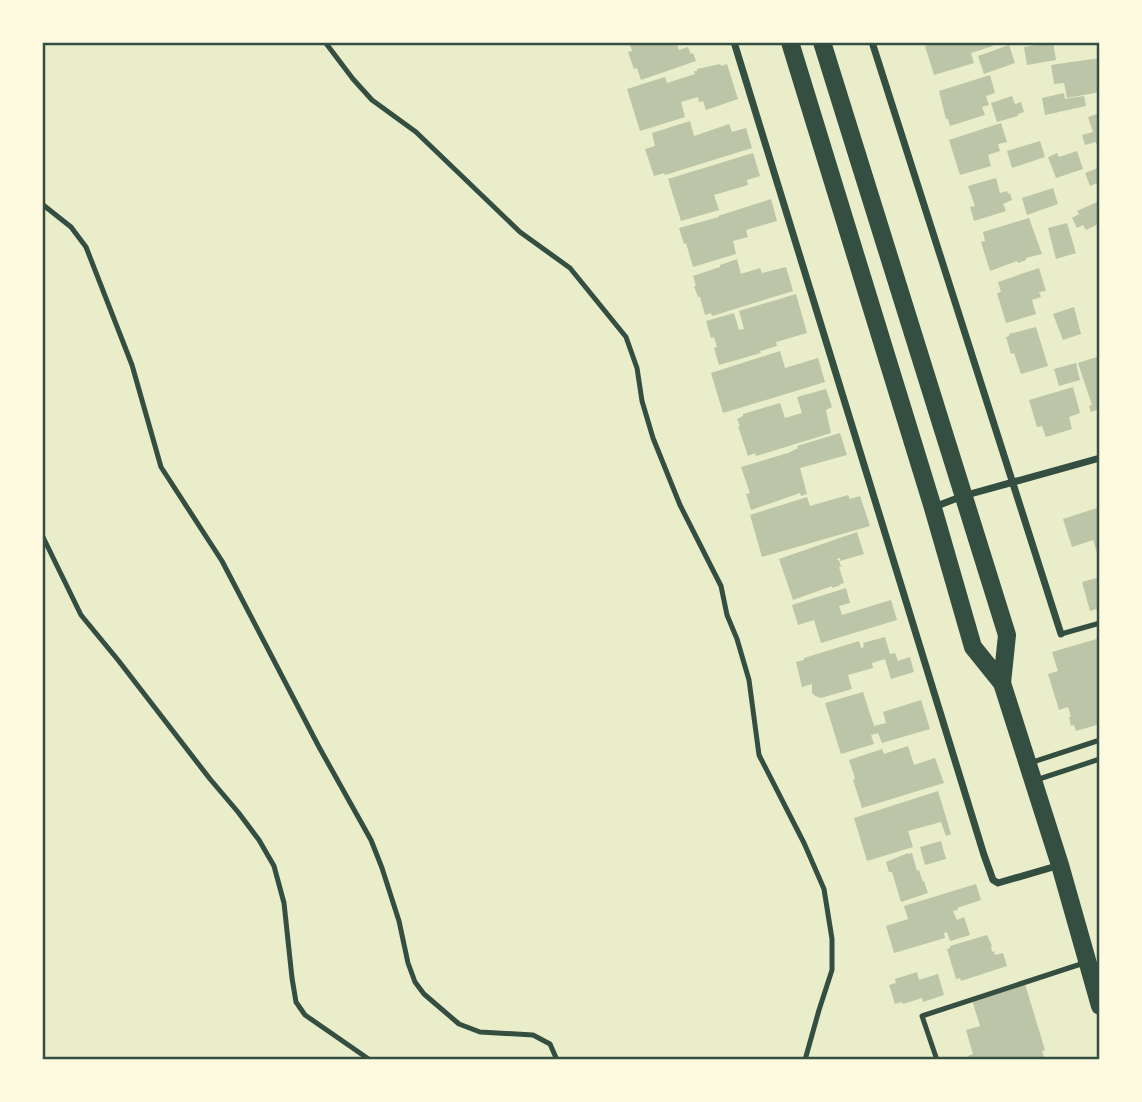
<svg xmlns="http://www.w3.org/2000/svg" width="1142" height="1102" viewBox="0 0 1142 1102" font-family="'Source Serif 4',serif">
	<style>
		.building { fill: #bcc5a7 }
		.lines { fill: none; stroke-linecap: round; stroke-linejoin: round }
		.service { stroke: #344e41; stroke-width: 5 }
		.minor { stroke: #344e41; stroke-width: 7 }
		.primary { stroke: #344e41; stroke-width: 18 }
		.neatline { fill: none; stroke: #344e41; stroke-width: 2.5 }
	</style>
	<rect width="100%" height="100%" fill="#e9edc9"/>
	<path class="building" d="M629,42H676L679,50L688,47L691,54L693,53L696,61L641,80L637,68L634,69L628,52L632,51Z
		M937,42H992L993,46L971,53L974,63L934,75L925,46Z
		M1053,42L1056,60L1027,65L1024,47Z
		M1009,45L1015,63L984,74L978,56Z
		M1100,58V92L1067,98L1064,83L1054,84L1051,65Z
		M720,64L721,66L727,64L738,99L706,110L703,101L699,102L698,97L681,102L685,117L640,131L627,89L665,77L667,83L695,74L694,71H697V69Z
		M990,75L995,93L986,96L989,105L982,107L985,115L950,126L948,119H946L939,91Z
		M1064,93L1065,99L1084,96L1086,106L1045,115L1042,98Z
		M1012,96L1015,104L1021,102L1024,112L1018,114V116L997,122L991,103Z
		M1100,113V150L1098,151L1096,142L1085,145L1082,135L1093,132L1088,117Z
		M690,121L694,136L729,124L732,132L746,128L752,148L665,175L664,173L654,176L645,149L655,146L652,133Z
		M1001,123L1007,142L998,144L1000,151L988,155L991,166L960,175L949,140Z
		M1040,141L1045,157L1012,168L1007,151Z
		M1077,151L1083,169L1056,178L1048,157L1057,153L1059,157Z
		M753,153L760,176L747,180L748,185L714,195L719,210L681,221L668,179Z
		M1100,163V182L1090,186L1085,173L1098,168L1096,165Z
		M996,178L1000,193L1007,191L1008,194L1010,193L1012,200L1003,204L1006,211L974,221L970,207L975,206L968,186Z
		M1053,188L1058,204L1027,215L1022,198Z
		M771,199L777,221L746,230L748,237L733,241L736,254L693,267L686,243L684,244L679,228L719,217L718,216Z
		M1097,202L1100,208V223L1086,230L1083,225L1077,228L1072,218L1079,214L1077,211Z
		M1029,218L1042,254L1026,258V260L1018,263L1017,261L990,271L981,242L985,241L983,232Z
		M1067,223L1076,253L1056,259L1048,228Z
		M737,259L741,274L760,268L762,273L786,267L793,291L712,316L711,313L705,315L700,297H698L694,286H696L693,276L720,267V265Z
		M1039,268L1046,291L1039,292L1041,297L1032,300L1036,314L1006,323L997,293L1001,292L998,282Z
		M796,294L807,333L776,342L777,346L760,351L761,353L719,365L714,348L717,347L714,337L711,338L706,321L734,313L739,330L744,329L739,311Z
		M1074,307L1081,334L1063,340L1053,314Z
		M1036,327L1048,366L1021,374L1014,353L1011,354L1006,337L1009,336V334Z
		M780,351L785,368L818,358L825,382L723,413L711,373Z
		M1100,356V409L1091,412L1089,406L1092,405L1078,363Z
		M1076,363L1080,380L1059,386L1054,369Z
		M1073,387L1080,413L1069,417L1072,429L1046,437L1042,426L1037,427L1029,400Z
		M826,389L832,407L826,410L831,433L756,456L755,453L748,456L738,426H740L737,419L743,416V414L780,403L785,418L802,413L797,397Z
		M840,433L847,455L800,468L807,494L801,496L800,493L751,510L746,494L750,493L741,467L788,453L798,448L797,446Z
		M848,495L850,499L860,496L870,526L762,557L750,515L807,497L810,506Z
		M1100,507V559H1099L1093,540L1072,547L1063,519Z
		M857,532L864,554L840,561V558L837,559V560H839L841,567H839L844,583L840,584L841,585L832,588V586L793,600L779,559Z
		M1100,577V608L1090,611L1082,582Z
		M846,588L850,603L839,606L842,615L891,600L897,620L821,643L814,620L798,625L792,605Z
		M885,637L890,654L895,653L898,661L910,657L914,672L891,679L885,659L872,663L873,668L848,675L852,689L821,698L815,696L812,693V684L802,687L796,662L804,660V658L859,641L861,648L864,647L863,643Z
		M1100,638V724L1076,731L1074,725L1071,726L1069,717H1071L1068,707L1059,710L1048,674L1058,671L1052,652Z
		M863,692L874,726L886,723L883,712L921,700L930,729L882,743L878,733L871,735L874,744L841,754L825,703Z
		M908,746L914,765L935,758L944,783L862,808L853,780L855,778L849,760L882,749L884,754Z
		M938,791L951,834L946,836L941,822L908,831L913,847L867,861L854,818Z
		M941,841L946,859L925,865L920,847Z
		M908,853V854L912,853L917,871L919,870L923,882L924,881L928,893L901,902L892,872H889L886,862Z
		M976,884L981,900L957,908L958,910L953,911L957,920L964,917L970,935L950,941L947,932L944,933L945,938L894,953L886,926L908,919L904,906Z
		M987,935L992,946L991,947L992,952L994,951L995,955L1003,953L1007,966L961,981L960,978L956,979L947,949L950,948V946Z
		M917,972L919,980L938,974L944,995L923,1002L922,998L903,1004L902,1002L895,1004L889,985L896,983L895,979Z
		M1025,984L1045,1050L1042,1051L1045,1060H969L968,1056L973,1054L966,1030L980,1026L972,1000Z"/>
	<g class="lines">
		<path class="service" d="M325,42L353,79L372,100L416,132L520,232L570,268L626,337L637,368L642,401L653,438L680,505L721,586L727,615L737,639L749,680L759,755L804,843L824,889L832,939V970L819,1010L805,1060
			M42,204L71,227L86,247L132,365L161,467L222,561L319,747L371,840L382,868L399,921L408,963L415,982L424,994L459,1024L480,1032L533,1035L550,1044L557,1060
			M42,535L81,615L118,660L210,779L238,812L259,840L274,866L284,903L292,978L296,1002L305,1015L370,1060
			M1061,634L1100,623
			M1030,763L1100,740
			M1036,780L1100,759
			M937,1060L922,1016L1084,963"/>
		<path class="minor" d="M734,42L984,855L993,880L998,883L1060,865
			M872,42L1061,634
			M934,507L963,496L1100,458"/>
		<path class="primary" d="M790,42L933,508L973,647L1002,683L1060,865L1100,1006
			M822,42L1007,635L1002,683"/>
	</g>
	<rect width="1142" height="1102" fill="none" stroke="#fefae0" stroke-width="88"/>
	<rect x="44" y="44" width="1054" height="1014" class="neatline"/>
</svg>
